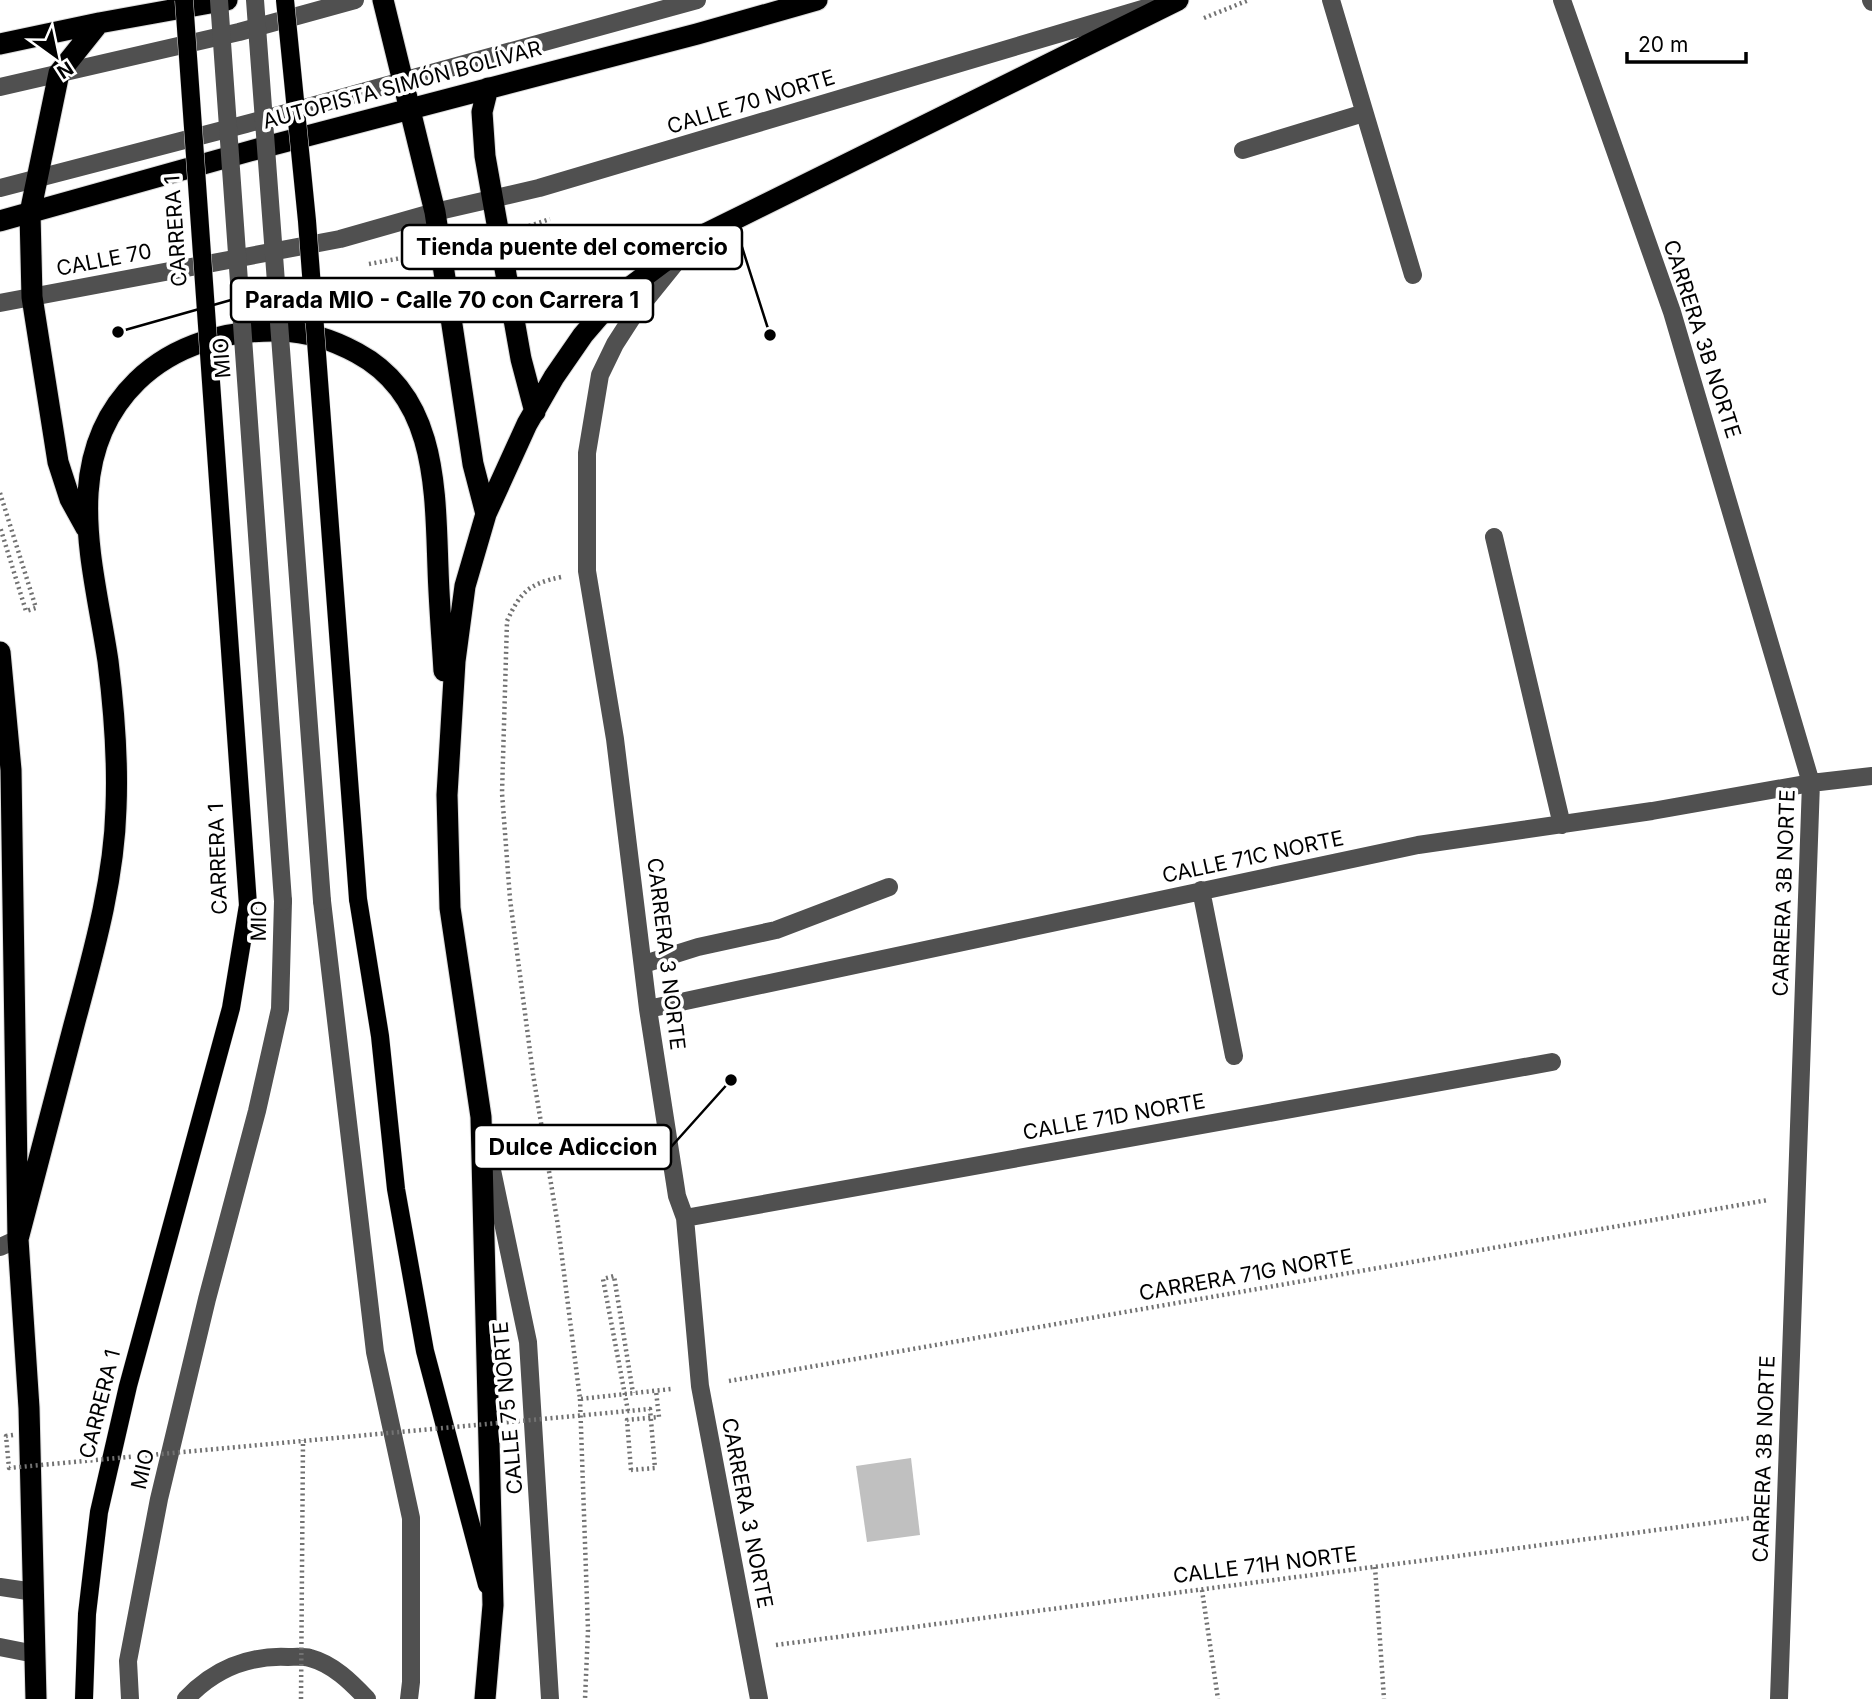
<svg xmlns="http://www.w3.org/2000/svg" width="1872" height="1699" viewBox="0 0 1872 1699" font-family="Inter,sans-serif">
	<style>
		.building { fill: #c0c0c0 }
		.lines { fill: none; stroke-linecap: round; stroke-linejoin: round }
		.major-casing { stroke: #dbdbdb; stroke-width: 19 }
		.highway-casing { stroke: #dbdbdb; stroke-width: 23 }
		.path { stroke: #727272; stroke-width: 4.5; stroke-dasharray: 2 3.5; stroke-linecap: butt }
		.minor { stroke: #505050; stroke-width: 18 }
		.major { stroke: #000; stroke-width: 18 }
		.highway { stroke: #000; stroke-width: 21 }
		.major-bridge-casing { stroke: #dbdbdb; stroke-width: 19; stroke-linecap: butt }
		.path-bridge { stroke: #727272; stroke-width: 4.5; stroke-dasharray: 2 3.5; stroke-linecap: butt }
		.minor-bridge { stroke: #505050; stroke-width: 18 }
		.major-bridge { stroke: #000; stroke-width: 18 }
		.labels { text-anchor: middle; stroke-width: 7; stroke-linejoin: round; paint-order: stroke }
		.street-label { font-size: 21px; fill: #000; stroke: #fff }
		.leader { fill: none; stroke: #000; stroke-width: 2.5 }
		.callout-dot { fill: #000; stroke: #fff; stroke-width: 2.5 }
		.callout { fill: #fff; stroke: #000; stroke-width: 2.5 }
		.callout-label { font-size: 23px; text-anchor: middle; font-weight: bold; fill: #000 }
	</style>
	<rect width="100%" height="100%" fill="#fff"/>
	<path class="building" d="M911,1458L920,1535L867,1542L856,1466Z"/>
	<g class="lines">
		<defs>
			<path id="major" d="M358,899L380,1036L396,1189L425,1351L487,1585
				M84,1699L87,1614L99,1512L128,1386L231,1008L248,905"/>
			<path id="highway" d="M383,0L435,212L473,464L486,514
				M0,44L99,23L227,0
				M488,88L482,112L485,156L521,359L535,412
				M0,221L250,151L697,34L817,0
				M86,528L70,499L58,462L32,297L30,213L59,73L99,23
				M0,652L11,770L18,1239L29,1408L36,1699
				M18,1239C37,1168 55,1096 74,1025C93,954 114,882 116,808C118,760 114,709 108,661C94,566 58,458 137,381C175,344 228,330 279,331C308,332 331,339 357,353C437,396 435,488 438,568C439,602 442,637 444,671
				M485,1699L493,1605L481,1117L450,908L447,795L455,661L465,586L486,514L527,424L554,377L583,335L614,299L693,240L1178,0"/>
		</defs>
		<use href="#major" class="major-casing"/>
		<use href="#highway" class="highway-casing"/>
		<path class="path" d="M1204,18L1249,0
			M529,226L550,219
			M369,264L412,256
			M0,493L36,608L26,611L0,527
			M561,577C529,584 521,591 507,621L502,793L510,899L533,1074L558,1226L580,1399L671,1389
			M729,1381L1768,1200
			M580,1399L588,1630L585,1699
			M631,1470L627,1420L659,1417L656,1391
			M1375,1567L1384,1699
			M1202,1590L1218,1699
			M776,1645L1756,1517"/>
		<path class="minor" d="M1331,0L1413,275
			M1562,0L1672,312L1811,783L1779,1699
			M1871,0L1872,2
			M0,87L239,32L355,0
			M1243,150L1364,113
			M0,188L246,124L697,0
			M681,256L635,313L615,344L600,375L587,453V571L615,739L648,1009L677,1196L685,1218L700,1386L759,1699
			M0,303L340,239L435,212L539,188L1149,7
			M1494,537L1562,825
			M1201,890L1234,1056
			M322,901L375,1352L411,1518V1682L409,1699
			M644,964L698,947L776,930L889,887
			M648,1009L1418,845L1652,811L1811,783L1872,776
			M488,1151L528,1342L550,1699
			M685,1218L1552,1062
			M0,1247L18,1239
			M0,1587L34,1592
			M0,1647L35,1654
			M130,1699L128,1661L159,1499L207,1299L257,1111L280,1009L283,901
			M186,1699C213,1670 248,1655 288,1657C295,1657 303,1656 310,1658C333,1664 351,1682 367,1699"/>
		<use href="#major" class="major"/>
		<use href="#highway" class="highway"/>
		<defs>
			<path id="major-bridge" d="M184,0L248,905
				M285,0L307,221L358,899"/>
		</defs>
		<use href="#major-bridge" class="major-bridge-casing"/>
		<path class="path-bridge" d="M628,1411L603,1279L614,1276L633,1393
			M13,1435L6,1436L9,1468L650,1409L655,1468L631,1470
			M301,1699L303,1440"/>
		<path class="minor-bridge" d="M219,0L283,901
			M255,0L322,901"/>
		<use href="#major-bridge" class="major-bridge"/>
	</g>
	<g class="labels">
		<g class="street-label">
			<text transform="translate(402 85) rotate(-15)" y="7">AUTOPISTA SIMÓN BOLÍVAR</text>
			<text transform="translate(751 102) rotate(-17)" y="7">CALLE 70 NORTE</text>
			<text transform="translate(176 231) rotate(-94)" y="7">CARRERA 1</text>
			<text transform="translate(104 260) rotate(-11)" y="7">CALLE 70</text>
			<text transform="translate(1702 339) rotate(72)" y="7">CARRERA 3B NORTE</text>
			<text transform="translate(222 358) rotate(-94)" y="7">MIO</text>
			<text transform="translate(1253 857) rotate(-12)" y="7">CALLE 71C NORTE</text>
			<text transform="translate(218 859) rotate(-92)" y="7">CARRERA 1</text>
			<text transform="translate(1784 893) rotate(-88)" y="7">CARRERA 3B NORTE</text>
			<text transform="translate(259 921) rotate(-89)" y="7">MIO</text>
			<text transform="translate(666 954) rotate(83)" y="7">CARRERA 3 NORTE</text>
			<text transform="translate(1114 1117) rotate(-10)" y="7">CALLE 71D NORTE</text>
			<text transform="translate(1246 1275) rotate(-10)" y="7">CARRERA 71G NORTE</text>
			<text transform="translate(100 1404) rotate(-76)" y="7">CARRERA 1</text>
			<text transform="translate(508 1408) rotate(-95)" y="7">CALLE 75 NORTE</text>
			<text transform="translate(1764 1459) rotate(-88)" y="7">CARRERA 3B NORTE</text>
			<text transform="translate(143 1469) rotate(-77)" y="7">MIO</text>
			<text transform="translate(747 1513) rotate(79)" y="7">CARRERA 3 NORTE</text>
			<text transform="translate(1265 1565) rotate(-7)" y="7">CALLE 71H NORTE</text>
		</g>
	</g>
	<path class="leader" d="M770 335L742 247M118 332L231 300M731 1080L671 1147"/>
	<g class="callout-dot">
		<circle cx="770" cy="335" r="7"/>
		<circle cx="118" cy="332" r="7"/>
		<circle cx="731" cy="1080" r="7"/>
	</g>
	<g class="callout">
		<rect x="402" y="225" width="340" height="44" rx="7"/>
		<rect x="231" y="278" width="422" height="44" rx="7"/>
		<rect x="474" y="1125" width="197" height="44" rx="7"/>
	</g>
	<g class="callout-label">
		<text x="572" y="255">Tienda puente del comercio</text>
		<text x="442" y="308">Parada MIO - Calle 70 con Carrera 1</text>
		<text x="573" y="1155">Dulce Adiccion</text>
	</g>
	<g transform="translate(56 56) rotate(147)" stroke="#ffffff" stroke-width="5" paint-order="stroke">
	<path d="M0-5L12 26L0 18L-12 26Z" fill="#000000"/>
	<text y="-10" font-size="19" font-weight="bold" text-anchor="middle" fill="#000000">N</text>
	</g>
	<path d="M1627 52v10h119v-10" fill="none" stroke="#000000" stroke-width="3.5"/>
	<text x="1638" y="52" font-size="21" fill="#000000" stroke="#ffffff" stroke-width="5" paint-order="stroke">20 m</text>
</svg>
